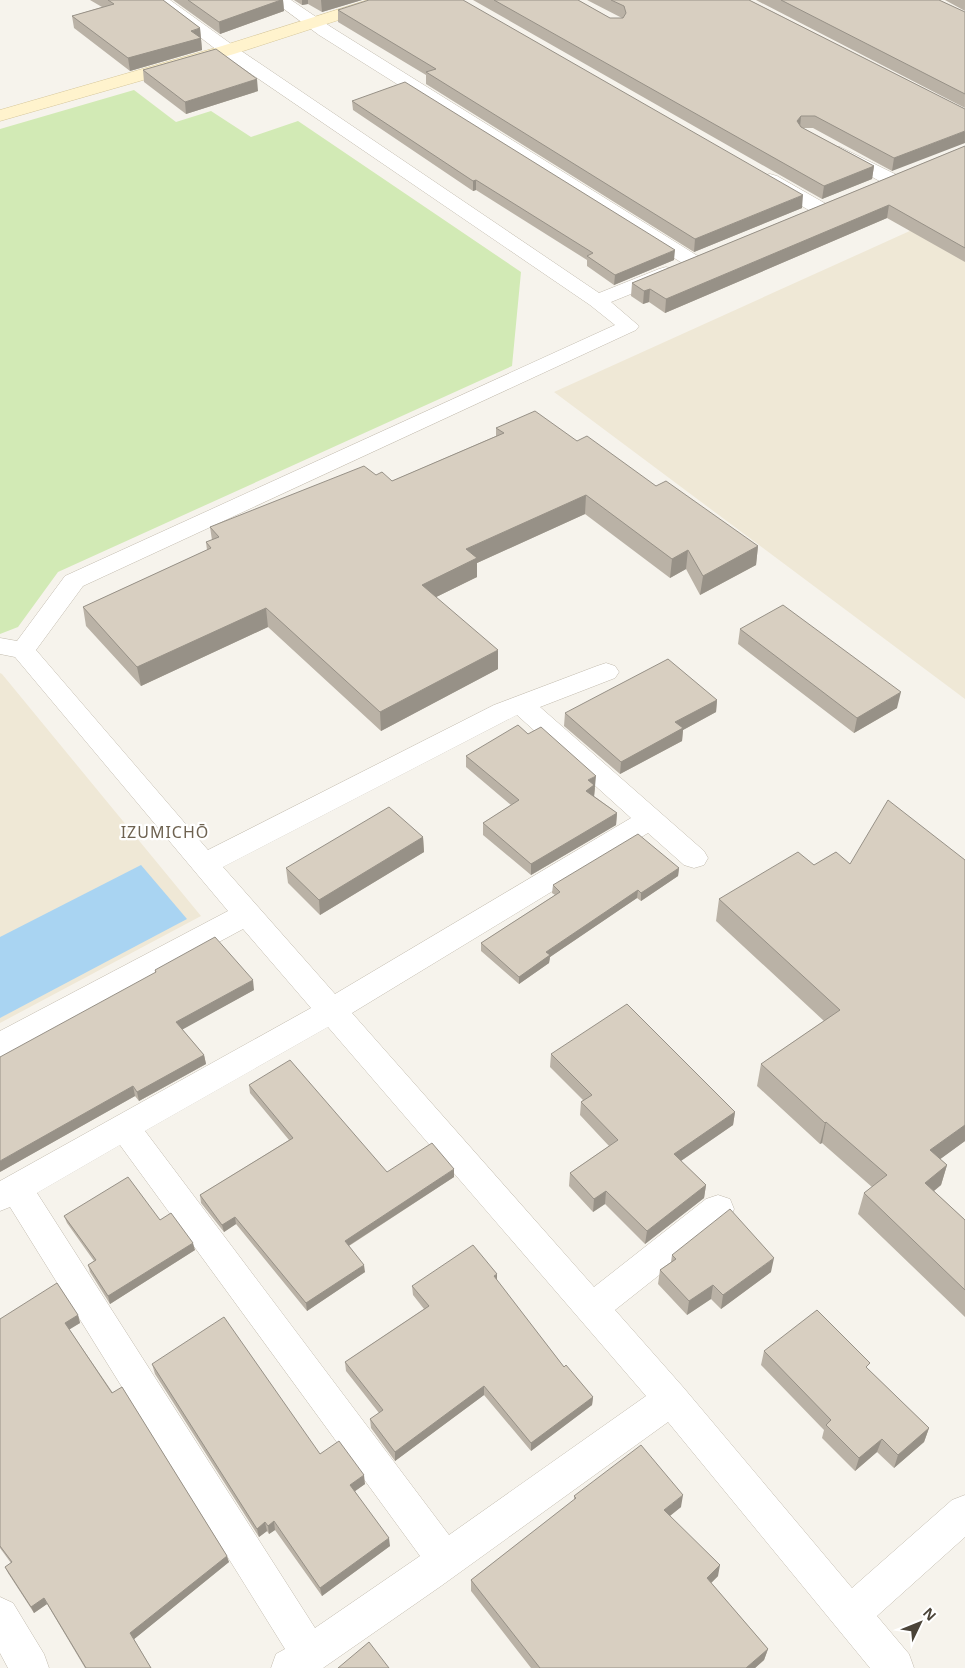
<svg xmlns="http://www.w3.org/2000/svg" width="965" height="1668" viewBox="0 0 965 1668" font-family="'Noto Sans',sans-serif">
	<style>
		.education { fill: #efe8d6 }
		.green { fill: #d2eab5 }
		.water { fill: #a9d4f2 }
		.lines { fill: none; stroke-linecap: round; stroke-linejoin: round }
		.street-casing { stroke: #c2bbae; stroke-width: 1 }
		.secondary-casing { stroke: #d6c79b; stroke-width: 1 }
		.street { fill: #fff; fill-rule: evenodd }
		.secondary { fill: #fff3cd; fill-rule: evenodd }
		.wall { fill: #bab2a6 }
		.shaded-wall { fill: #979187 }
		.building { fill: #d8cfc1; stroke: #979187 }
		.labels { text-anchor: middle; stroke-width: 4.5; stroke-linejoin: round; paint-order: stroke }
		.quarter-label { font-size: 16px; letter-spacing: 1px; fill: #6e6250; stroke: #fff }
	</style>
	<rect width="100%" height="100%" fill="#f6f3ec"/>
	<path class="education" d="M965,206V699L554,392Z
		M0,673L2,674L201,916L0,1023Z"/>
	<path class="green" d="M134,90L176,122L211,111L251,137L298,121L521,272L512,366L58,572L18,627L0,634V129Z"/>
	<path class="water" d="M141,865L187,919L0,1018V937Z"/>
	<g class="lines">
		<defs>
			<path id="street" d="M152,0H170L234,46L599,293L659,269L666,267L673,269L676,273L673,277L611,302L639,326L636,330L83,586L36,650L208,850L494,705L597,666L606,663L615,666L619,672L615,678L540,707L704,851L708,858L704,865L694,868L684,865L648,833L352,1013L594,1287L706,1199L718,1195L730,1199L734,1209L730,1219L615,1310L683,1387L852,1588L952,1500L965,1495V1537L877,1616L909,1654L914,1668H870L668,1422L441,1586L323,1668H271L276,1654L285,1649L10,1207L0,1211V1181L311,1008L243,929L11,1054L0,1057V1031L228,911L15,657L0,654V638L17,641L65,576L615,325L590,305L222,54ZM517,715L631,818L335,994L223,867ZM328,1027L646,1396L449,1535L145,1131ZM120,1145L420,1556L315,1628L37,1193Z
				M272,0H291L331,27L701,258L704,262L701,266L694,268L687,266L319,35Z
				M840,147L899,176L901,180L899,184L892,186L885,184L834,156L831,152L834,148Z
				M770,174L777,176L828,205L831,209L828,213L821,215L814,213L763,184L761,180L763,176Z
				M0,1597L13,1603L44,1654L49,1668H8L0,1653Z"/>
			<path id="secondary" d="M368,0H393L391,3L234,54L0,121V110L222,46Z"/>
		</defs>
		<use href="#street" class="street-casing"/>
		<use href="#secondary" class="secondary-casing"/>
		<use href="#street" class="street"/>
		<use href="#secondary" class="secondary"/>
	</g>
	<path class="wall" d="M90,0H163L200,28L202,50L130,71L74,28L72,16L102,7Z
		M173,0H283L284,11L220,34Z
		M294,0H362L322,12L308,4L302,5Z
		M473,0H578L610,18H622L587,0H749L965,109L892,171L813,128H803L874,166L872,179L822,199Z
		M756,0H939L965,12V108Z
		M945,0H965V11Z
		M338,10L802,208L694,252L426,84V75L338,22Z
		M143,70L258,91L186,114L144,82Z
		M352,101L674,260L614,285L587,266V260L476,190L473,191L353,110Z
		M965,146V262L887,218L665,313L649,302L643,304L631,296L632,283Z
		M496,428L577,441L656,486L758,546L756,565L700,595L686,569L670,578L585,514L477,563V577L436,597L498,669L381,731L268,627L141,686L86,626L83,607L207,550L206,542L212,540L210,527L376,475L392,481L496,436Z
		M740,629L897,708L854,733L738,644Z
		M717,700L716,712L683,730L682,741L620,774L564,726L565,713Z
		M466,756L595,788L594,796L617,813L616,825L531,875L483,835V823L511,805L466,767Z
		M423,837L424,852L320,915L288,883L286,868Z
		M965,860V1141L940,1159L947,1165L941,1185L934,1191L965,1220V1317L858,1214L864,1193L872,1187L822,1143L820,1144L757,1086L761,1064L824,1021L716,921L719,899L814,865Z
		M679,868L678,876L641,901L637,898L550,957L549,963L519,984L481,951V943L555,895L552,893L553,885Z
		M155,970L254,990L182,1029L204,1055L206,1064L139,1101L135,1096L0,1172L155,973Z
		M551,1054L735,1112L733,1125L681,1161L706,1185L704,1198L645,1244L605,1204L593,1212L569,1186L570,1173L609,1146L580,1115L581,1102L583,1100L550,1067Z
		M249,1085L387,1172L454,1177L349,1246L365,1272L307,1311L236,1224L224,1232L201,1203L200,1195L289,1140L250,1093Z
		M64,1216L160,1220L195,1250L110,1304L90,1272L88,1265L94,1261L67,1223Z
		M672,1255L771,1272L721,1309L711,1299L687,1315L658,1284L660,1270L671,1262Z
		M497,1281L564,1367L593,1397L592,1405L531,1451L484,1395L395,1461L371,1428L370,1419L379,1413L346,1371L345,1362L424,1309L413,1295L412,1286Z
		M78,1315L80,1323L69,1329L229,1562L134,1639L151,1668H85L47,1604L34,1613L8,1573L5,1567L11,1563L0,1548V1319Z
		M764,1351L868,1369L929,1428L924,1442L894,1468L877,1452L855,1471L822,1438L824,1430L761,1365Z
		M152,1364L320,1454L365,1484L355,1491L390,1546L322,1596L275,1530L269,1534L267,1531L259,1537L155,1374Z
		M574,1496L681,1507L670,1516L718,1576L711,1583L768,1649L764,1660L755,1668H531L471,1591V1580L574,1500Z"/>
	<path class="shaded-wall" d="M281,0H283L284,11L220,34L219,22Z
		M302,0H308V4L302,5Z
		M321,0H362L322,12Z
		M200,28L202,50L130,71L128,58Z
		M257,79L258,91L186,114L185,102Z
		M801,116L800,128L797,121Z
		M965,131V143L892,171L894,158Z
		M874,166L872,179L822,199L824,186Z
		M476,180V190L473,191V181Z
		M803,195L802,208L694,252L695,239Z
		M889,205L887,218L665,313L666,299Z
		M675,250L674,260L614,285L615,275Z
		M650,289L649,302L643,304L644,291Z
		M586,495L585,514L477,563V577L422,604V585L466,549Z
		M758,546L756,565L700,595L703,576Z
		M688,550L686,569L670,578L672,559Z
		M266,608L268,627L141,686L137,667Z
		M498,650V669L381,731L380,712Z
		M901,692L897,708L854,733L857,718Z
		M717,700L716,712L683,730L682,741L620,774L621,762L675,722Z
		M596,776L594,797L586,802L588,780Z
		M617,813L616,825L531,875V864Z
		M423,837L424,852L320,915L319,900Z
		M679,868L678,876L641,901V893Z
		M638,890L637,898L550,957L549,963L519,984V977L546,952Z
		M253,980L254,990L178,1032L176,1022Z
		M204,1055L206,1064L139,1101L137,1092Z
		M133,1086L135,1096L0,1172V1161Z
		M735,1112L733,1125L672,1167L674,1154Z
		M826,1122L822,1143L820,1144L825,1123Z
		M965,1125V1141L924,1171L930,1150Z
		M947,1165L941,1185L919,1203L925,1183Z
		M454,1169V1177L345,1248V1241Z
		M706,1185L704,1198L645,1244L647,1231Z
		M606,1191L605,1204L593,1212L594,1199Z
		M235,1217L236,1224L224,1232L222,1225Z
		M193,1243L195,1250L110,1304L108,1296Z
		M774,1258L771,1272L721,1309L723,1295Z
		M364,1265L365,1272L307,1311L306,1303Z
		M497,1274V1283L494,1276Z
		M713,1285L711,1299L687,1315L689,1301Z
		M78,1315L80,1323L67,1331L65,1323Z
		M484,1386V1395L395,1461V1452Z
		M593,1397L592,1405L531,1451V1443Z
		M929,1428L924,1442L894,1468L898,1455Z
		M882,1439L877,1452L855,1471L859,1458Z
		M364,1475L365,1484L351,1494L350,1485Z
		M683,1495L681,1507L662,1522L664,1510Z
		M274,1521L275,1530L269,1534L268,1526Z
		M265,1522L267,1531L259,1537L257,1529Z
		M389,1538L390,1546L322,1596L320,1588Z
		M227,1556L229,1562L133,1640L130,1633Z
		M720,1565L718,1576L704,1590L707,1578Z
		M44,1598L47,1604L34,1613L31,1607Z
		M768,1649L764,1660L755,1668H746Z"/>
	<path class="building" d="M108,0H163L200,28L191,31L201,38L128,58L72,16L114,4Z
		M188,0H281L219,22Z
		M369,0H463L803,195L695,239L426,72L436,69L338,10Z
		M494,0H578L610,18H623L626,13L624,6L611,0H749L965,109V131L894,158L815,116H801L797,121L801,127L874,166L824,186Z
		M781,0H939L965,12V94Z
		M216,49L257,79L185,102L143,70Z
		M405,82L675,250L615,275L587,256L593,253L476,180L473,181L352,101Z
		M965,146V248L889,205L666,299L650,289L644,291L632,283Z
		M535,411L577,441L587,436L656,486L666,481L758,546L703,576L688,550L672,559L586,495L466,549L477,558L422,585L498,650L380,712L266,608L137,667L83,607L211,548L206,542L219,537L210,527L364,466L376,475L382,472L392,481L504,433L496,428Z
		M783,605L901,692L857,718L740,629Z
		M668,659L717,700L675,722L683,728L621,762L565,713Z
		M518,725L528,734L541,727L596,776L588,780L594,785L586,791L617,813L531,864L483,823L519,800L466,756Z
		M888,800L965,860V1125L930,1150L947,1165L925,1183L965,1220V1290L864,1193L887,1175L826,1122L825,1123L761,1064L840,1010L719,899L798,852L814,865L836,852L850,864Z
		M389,807L423,837L319,900L286,868Z
		M638,834L679,868L641,893L638,890L546,952L550,955L519,977L481,943L560,892L553,885Z
		M215,937L253,980L176,1022L204,1055L137,1092L133,1086L0,1161V1057L156,972L155,970Z
		M627,1004L735,1112L674,1154L706,1185L647,1231L606,1191L594,1199L570,1173L618,1140L581,1102L592,1095L551,1054Z
		M290,1060L387,1172L432,1143L454,1169L345,1241L364,1265L306,1303L235,1217L222,1225L200,1195L293,1138L249,1085Z
		M128,1177L160,1220L171,1213L193,1243L108,1296L88,1265L96,1260L64,1216Z
		M730,1209L774,1258L723,1295L713,1285L689,1301L660,1270L676,1259L672,1255Z
		M473,1245L497,1274L494,1276L564,1367L566,1365L593,1397L531,1443L484,1386L395,1452L370,1419L383,1410L345,1362L429,1306L412,1286Z
		M57,1283L78,1315L65,1323L112,1393L122,1387L227,1556L130,1633L151,1668H86L44,1598L31,1607L5,1567L12,1562L0,1546V1319Z
		M817,1310L870,1363L866,1367L929,1428L898,1455L882,1439L859,1458L826,1425L831,1420L764,1351Z
		M224,1317L320,1454L339,1441L364,1475L350,1485L389,1538L320,1588L274,1521L268,1526L265,1522L257,1529L152,1364Z
		M641,1445L683,1495L664,1510L720,1565L707,1578L768,1649L746,1668H540L471,1580L576,1498L574,1496Z
		M369,1642L389,1668H338Z"/>
	<g class="labels">
		<g class="quarter-label">
			<text x="165" y="838">IZUMICHŌ</text>
		</g>
	</g>
	<g transform="translate(920 1623) rotate(47)" stroke="#ffffff" stroke-width="4" paint-order="stroke">
	<path d="M0-4L9 19L0 12L-9 19Z" fill="#4b4439"/>
	<text y="-8" font-size="14" font-weight="bold" text-anchor="middle" fill="#4b4439">N</text>
	</g>
</svg>
